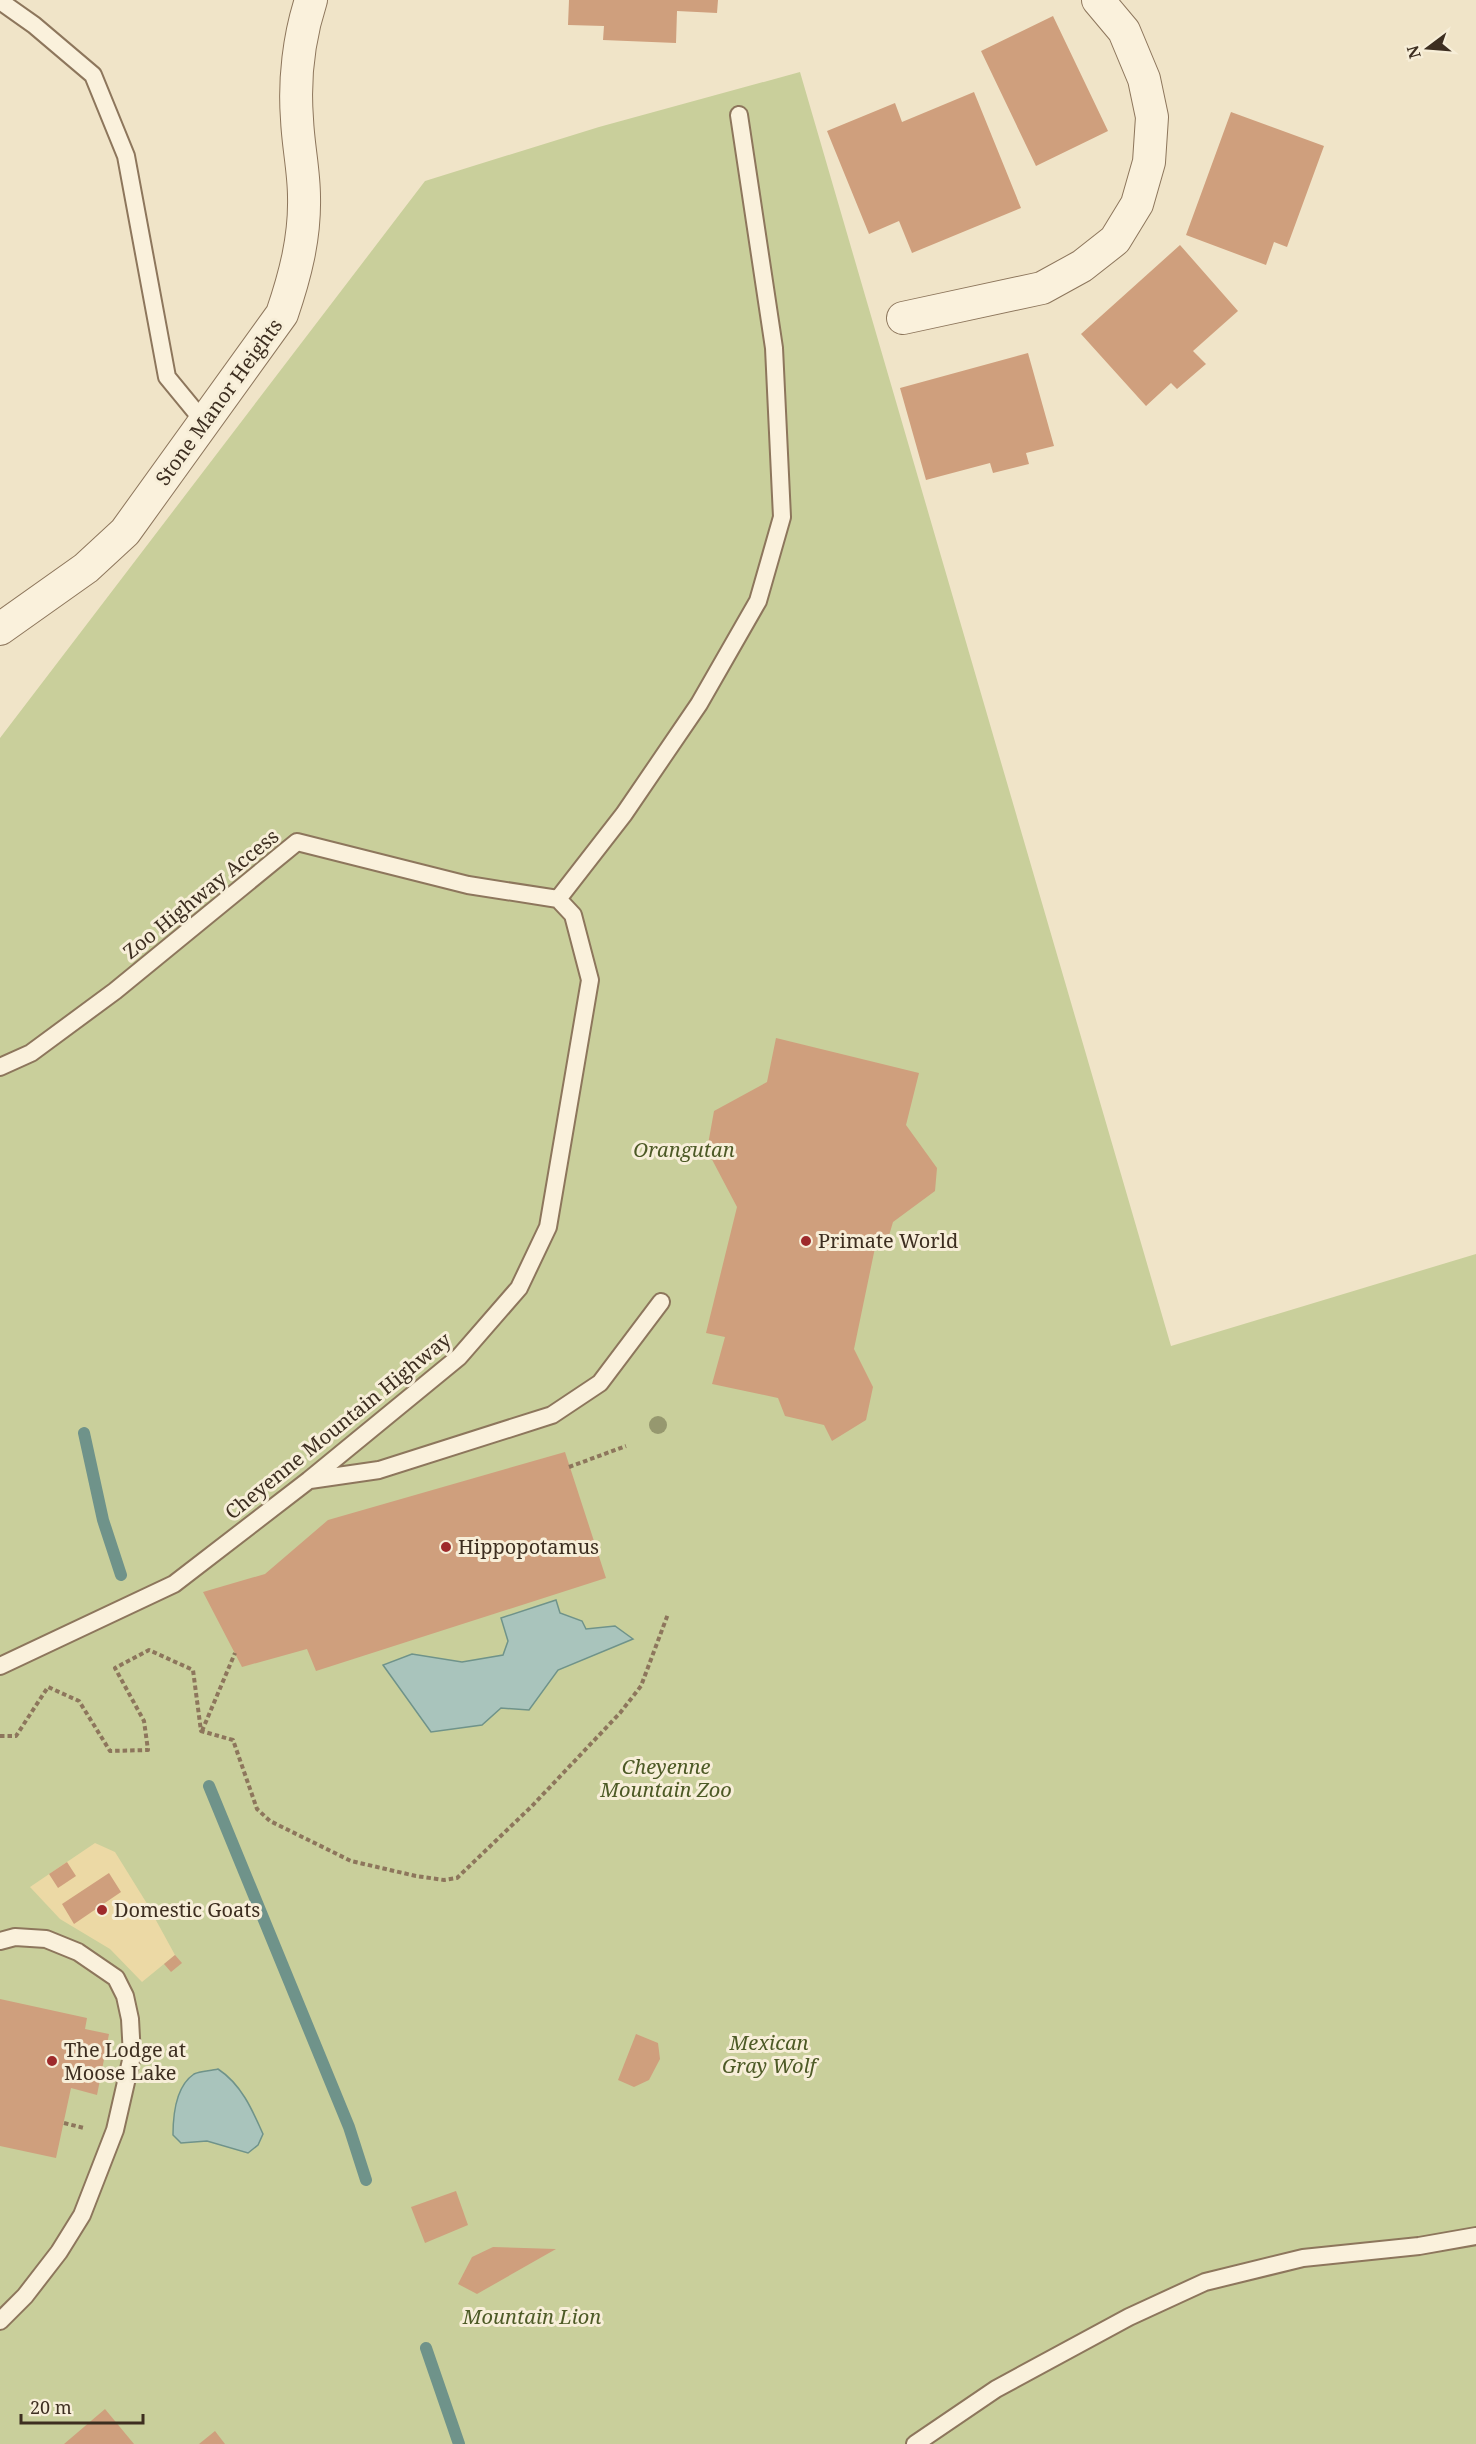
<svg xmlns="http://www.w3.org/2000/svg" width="1476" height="2444" viewBox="0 0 1476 2444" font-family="'Noto Serif',serif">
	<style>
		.green { fill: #c9cf9b }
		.sand { fill: #ecd9a5 }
		.water { fill: #a9c4bc; stroke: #6f938a; stroke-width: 1.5 }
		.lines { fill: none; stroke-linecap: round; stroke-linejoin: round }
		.stream { stroke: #6f938a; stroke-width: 12 }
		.building { fill: #cf9f7d }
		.service-casing { stroke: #8d765c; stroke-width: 20 }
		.minor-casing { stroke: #8d765c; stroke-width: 34 }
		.path { stroke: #8d765c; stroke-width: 4; stroke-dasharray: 4.5 3; stroke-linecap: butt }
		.service { stroke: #faf1dc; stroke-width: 16 }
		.minor { stroke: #faf1dc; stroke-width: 32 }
		.tree { fill: #96986f }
		.poi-dot { fill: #9e2a2b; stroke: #f7eed8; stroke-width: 2 }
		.labels { text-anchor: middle; stroke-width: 6; stroke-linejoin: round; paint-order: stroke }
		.street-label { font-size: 20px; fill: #3d2e20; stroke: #f7eed8 }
		.park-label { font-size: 20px; font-style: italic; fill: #4d5a26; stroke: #f7eed8 }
		.poi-label { font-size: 20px; fill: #3d2e20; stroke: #f7eed8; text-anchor: start }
	</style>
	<rect width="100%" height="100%" fill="#f0e4c8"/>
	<path class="green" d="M800,72L1171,1346L1476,1254V2444H0V738L425,181L599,127Z"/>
	<path class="sand" d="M95,1843L115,1852L146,1902L175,1955L142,1982L110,1949L60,1919L30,1887Z"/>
	<path class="water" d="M556,1600L560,1613L582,1621L586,1629L615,1626L633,1639L558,1670L529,1710L501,1708L482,1725L431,1732L383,1665L412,1654L462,1662L503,1655L508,1641L501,1618Z
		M218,2069C241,2084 252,2109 263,2134L258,2145L248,2153L207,2141L181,2143L173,2135C173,2115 176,2086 194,2074C200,2071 210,2071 218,2069Z"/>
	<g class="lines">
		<path class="stream" d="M84,1433L103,1520L121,1575
			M209,1786L349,2127L366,2180
			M426,2348L459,2444"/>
	</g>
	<path class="building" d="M569,0H718L717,13L677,11L676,43L603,40L604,26L568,25Z
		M1053,16L1108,131L1036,166L981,51Z
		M974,92L1021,208L912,253L899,221L869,234L827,131L895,103L902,122Z
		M1231,112L1324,146L1287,247L1274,242L1266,265L1186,235Z
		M1180,245L1238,311L1193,351L1206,364L1177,389L1171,383L1146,406L1081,334Z
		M1028,353L1054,446L1026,453L1029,464L993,473L990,463L926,480L900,388Z
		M776,1038L919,1073L906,1125L937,1168L935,1191L893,1222L888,1239L876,1243L854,1349L873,1387L866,1420L832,1441L824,1425L785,1416L778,1398L712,1384L725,1337L706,1333L737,1207L707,1150L714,1111L767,1082Z
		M565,1452L606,1578L316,1671L307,1649L242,1667L203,1592L265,1574L328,1520Z
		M67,1862L76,1876L58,1888L49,1874Z
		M109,1873L121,1892L74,1924L62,1904Z
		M175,1955L182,1963L171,1972L164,1964Z
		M0,1999L87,2018L85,2029L109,2034L97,2095L71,2088L56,2158L0,2146Z
		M636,2034L658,2043L660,2059L649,2080L634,2087L618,2080Z
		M456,2191L468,2225L425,2243L411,2207Z
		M493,2247L556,2249L477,2294L458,2284L472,2257Z
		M105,2409L134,2444H64Z
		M215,2431L225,2444H199Z"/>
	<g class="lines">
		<defs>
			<path id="service" d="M0,1L34,25L93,75L126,156L167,377L204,422
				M558,899L624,814L699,704L758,601L782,517L774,348L739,115
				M0,1067L31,1053L115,991L297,842L468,885L558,899
				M310,1480L379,1470L552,1415L600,1383L661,1302
				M0,1666L174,1584L309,1480L459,1357L519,1288L548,1227L590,980L573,915L558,899
				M0,1941L15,1937L46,1939L78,1952L116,1978L125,1996L130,2019L132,2056L115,2130L82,2215L59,2252L25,2296L0,2321
				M915,2444L996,2389L1129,2317L1205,2282L1303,2258L1419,2246L1476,2236"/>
			<path id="minor" d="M903,318L1042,288L1082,266L1115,240L1137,204L1149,162L1152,117L1144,79L1124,31L1098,0
				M0,629L86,568L125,532L282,314C295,276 305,238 304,197C304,171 298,145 297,119C294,80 299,37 311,0"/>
		</defs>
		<use href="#service" class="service-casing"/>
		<use href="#minor" class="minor-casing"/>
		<path class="path" d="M569,1467L626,1446
			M202,1731L235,1653
			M0,1736H16L48,1687L79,1701L110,1751L148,1750L144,1721L115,1668L149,1650L193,1670L201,1731L233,1740L257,1809L270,1821L351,1861L416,1876L444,1880L457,1878L532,1806L620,1713L641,1686L668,1614
			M64,2123L84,2128"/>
		<use href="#service" class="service"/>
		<use href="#minor" class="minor"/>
	</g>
	<circle class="tree" cx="658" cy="1425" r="9"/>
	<g class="poi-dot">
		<circle cx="806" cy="1241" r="6"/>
		<circle cx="446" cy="1547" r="6"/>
		<circle cx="102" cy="1910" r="6"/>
		<circle cx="52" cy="2061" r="6"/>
	</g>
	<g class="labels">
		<g class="street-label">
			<text transform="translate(219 402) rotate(-54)" y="7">Stone Manor Heights</text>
			<text transform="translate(201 894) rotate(-39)" y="7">Zoo Highway Access</text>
			<text transform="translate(338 1426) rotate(-39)" y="7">Cheyenne Mountain Highway</text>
		</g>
		<g class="park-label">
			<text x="684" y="1157">Orangutan</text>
			<text x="666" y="1774">Cheyenne<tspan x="666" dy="23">Mountain Zoo</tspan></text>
			<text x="769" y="2050">Mexican<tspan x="769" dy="23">Gray Wolf</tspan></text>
			<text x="532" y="2324">Mountain Lion</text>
		</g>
		<g class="poi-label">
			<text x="818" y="1248">Primate World</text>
			<text x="458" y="1554">Hippopotamus</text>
			<text x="114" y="1917">Domestic Goats</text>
			<text x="64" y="2057">The Lodge at<tspan x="64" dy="23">Moose Lake</tspan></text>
		</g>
	</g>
	<g transform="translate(1428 48) rotate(254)" stroke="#f7eed8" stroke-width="4.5" paint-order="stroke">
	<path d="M0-4.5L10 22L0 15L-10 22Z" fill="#3d2e20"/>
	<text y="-9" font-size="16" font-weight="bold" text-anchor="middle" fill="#3d2e20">N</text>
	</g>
	<path d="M21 2414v9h122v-9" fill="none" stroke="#3d2e20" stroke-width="3"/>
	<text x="30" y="2414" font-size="18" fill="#3d2e20" stroke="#f7eed8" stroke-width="4.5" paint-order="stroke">20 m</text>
</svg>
